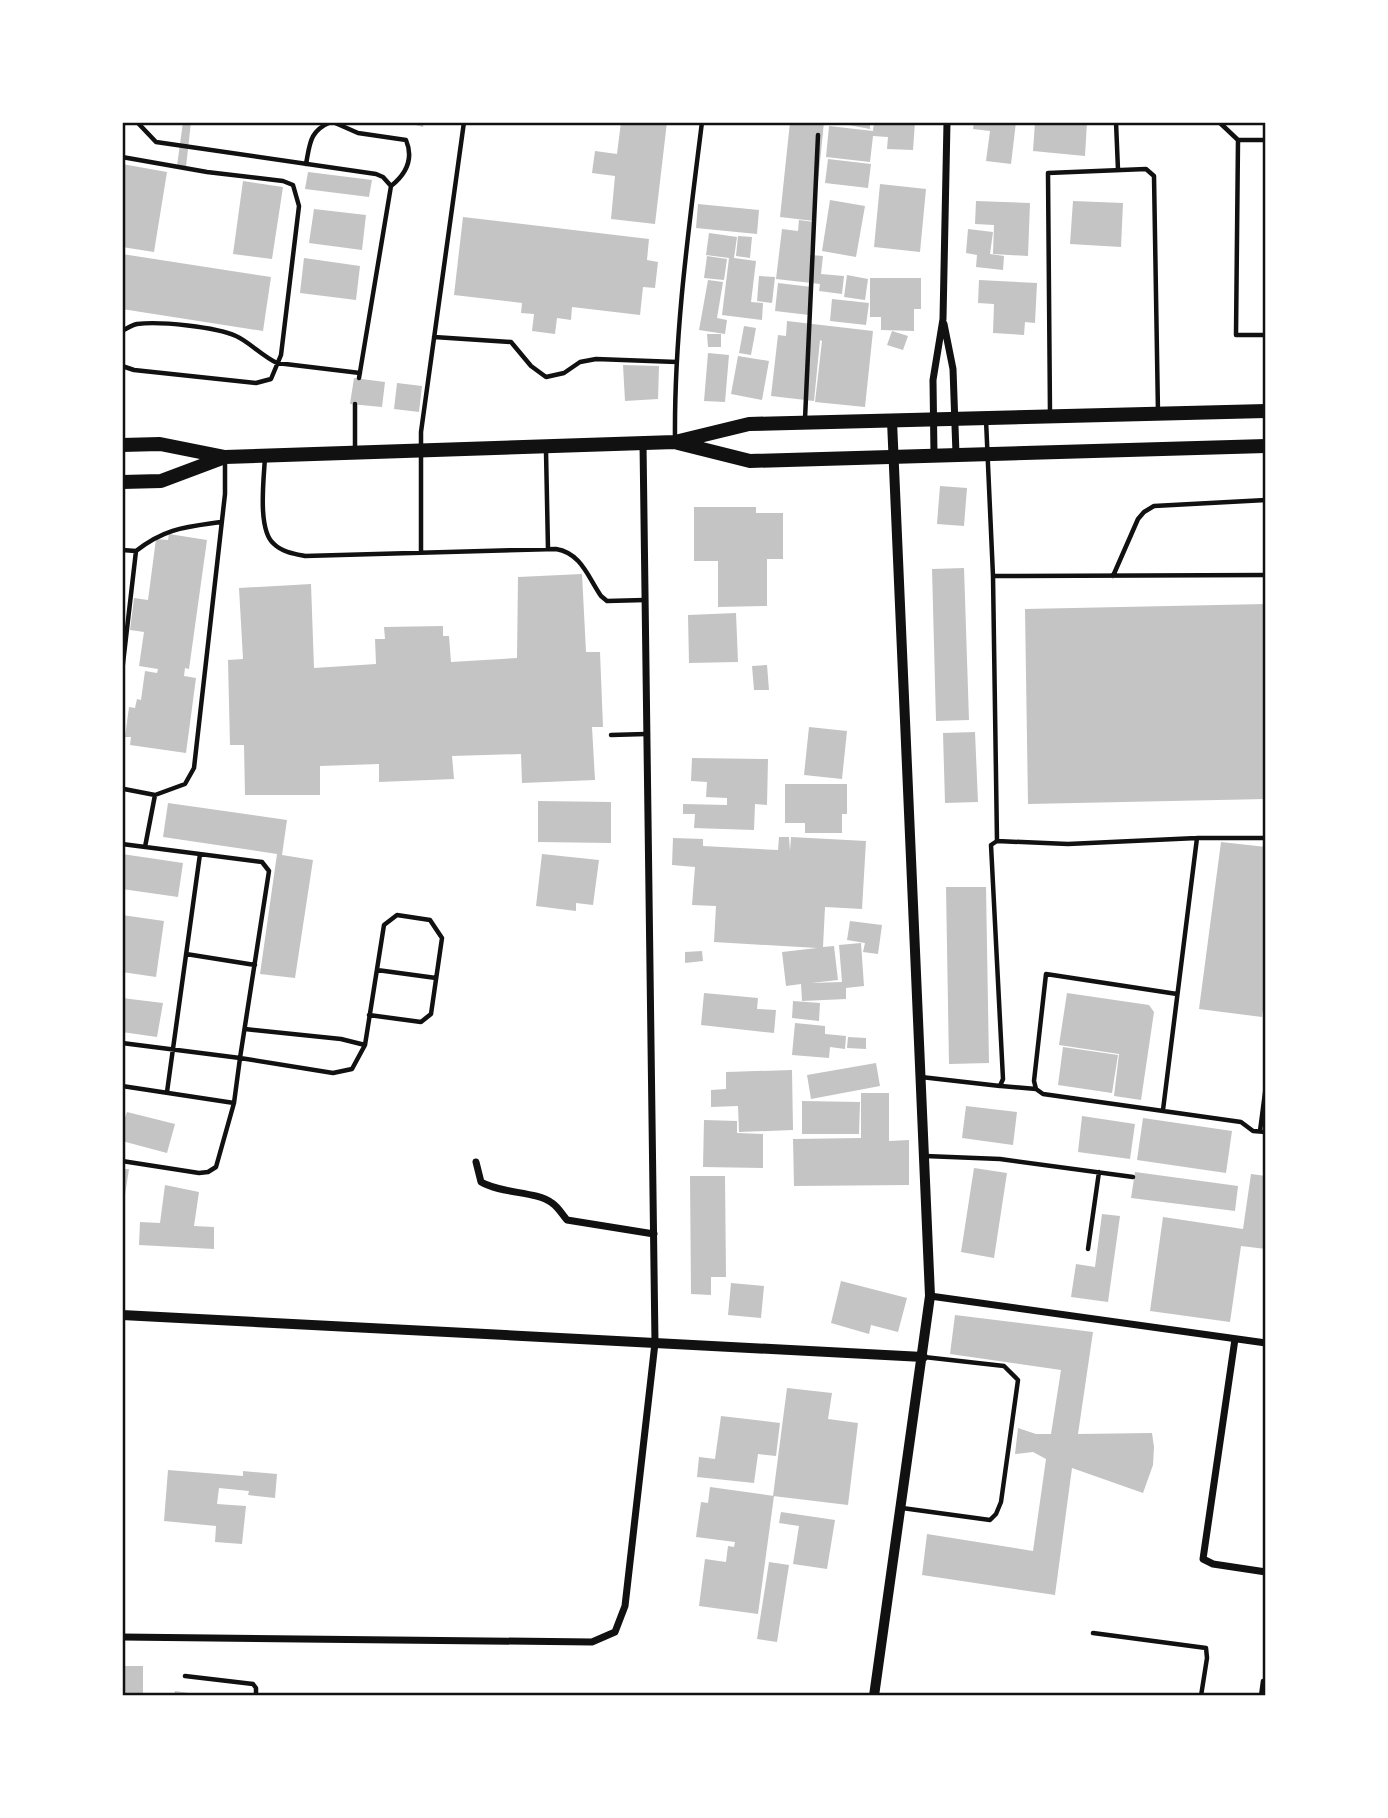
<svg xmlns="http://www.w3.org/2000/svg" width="1388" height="1818" viewBox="0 0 1388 1818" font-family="'Roboto Condensed',sans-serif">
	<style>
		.building { fill: #c4c4c4 }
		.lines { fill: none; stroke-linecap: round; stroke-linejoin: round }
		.service { stroke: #111; stroke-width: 4.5 }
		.minor { stroke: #111; stroke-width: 7 }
		.tertiary { stroke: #111; stroke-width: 10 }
		.primary { stroke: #111; stroke-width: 14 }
		.neatline { fill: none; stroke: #111; stroke-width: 2.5 }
	</style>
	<rect width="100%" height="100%" fill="#fff"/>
	<path class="building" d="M183,122H191L186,167L177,166Z
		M404,122H424L423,127Z
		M621,122H667L655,224L611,219L615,176L592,173L595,151L617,154Z
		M790,122H824L814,221L780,217Z
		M832,122H870V129Z
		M874,122H915L913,150L887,149L888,137L873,136L870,162L826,157L829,126L873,131Z
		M974,122H1016L1011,164L986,161L990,131L973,129Z
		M1035,122H1087L1085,156L1033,151Z
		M828,159L871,164L868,188L825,183Z
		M122,164L167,172L154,252L122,247Z
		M308,172L372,180L369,197L305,189Z
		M243,181L283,187L272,259L233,254Z
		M880,184L926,189L920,252L874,247Z
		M830,200L865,206L856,257L822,251Z
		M976,201L1030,203L1028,256L993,254L994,225L975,224Z
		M1073,201L1123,203L1121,247L1070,244Z
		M698,204L759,210L757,234L696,228Z
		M314,209L366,215L362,250L309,243Z
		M463,217L649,239L647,260L658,262L655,288L643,287L640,315L572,307L571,320L557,318L555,334L532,331L534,314L521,313L522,303L454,295Z
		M799,220L814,222L810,255L823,256L821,274L844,276L842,294L819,291L820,284L776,279L782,229L798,231Z
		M968,229L993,232L990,254L1004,256L1003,270L976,267L977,255L966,253Z
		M709,233L737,237L734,258L756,261L751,302L763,303L762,320L722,315L729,258L706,255Z
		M738,236L752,237L750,258L736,256Z
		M122,254L271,277L263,331L122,309Z
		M707,256L727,259L724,280L704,278Z
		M304,258L360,266L356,300L300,293Z
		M847,275L868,279L865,300L844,297Z
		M759,276L775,277L772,303L757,301Z
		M870,278H921V309H914V331L881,330V317H870Z
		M708,280L723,282L717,318L727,320L725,334L699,330Z
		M979,280L1037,283L1035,323L1025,322L1024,335L993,333L994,304L978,303Z
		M778,283L812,287L809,315L775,311Z
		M832,299L869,303L866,325L830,321Z
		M787,321L873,331L865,407L815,402L822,341L820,340L814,401L771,396L778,335L786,336Z
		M744,326L756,328L751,355L739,353Z
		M892,331L908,336L903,350L887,345Z
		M707,334H721V347H708Z
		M708,353L729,355L725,402L704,401Z
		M738,356L769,361L762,400L731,394Z
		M623,365L659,366L658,399L625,401Z
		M354,378L385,382L382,407L350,404Z
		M397,383L422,386L419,412L394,409Z
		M940,486L967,488L964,526L937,524Z
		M694,507H756V513H783V559H767V606L718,607V561H694Z
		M169,534L207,540L189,669L185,668L184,676L196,678L186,753L130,745L131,737H125L129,707L135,708L137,699L141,700L145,671L157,673L158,669L139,666L144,632L130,630L134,598L148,600L156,539L168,540Z
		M964,568L969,720L936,721L932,569Z
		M582,574L586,652H600L603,727H592L595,780L522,783L521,754L452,756L454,779L379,782V764L320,766V795H245L244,745H230L228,660L243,659L239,588L311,584L314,668L376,664L375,639H385L384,627L443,626V636H449L451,662L517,658L518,577Z
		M1266,604V799L1028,804L1025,609Z
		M736,613L738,662L689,663L688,615Z
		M767,665L769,690H754L752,666Z
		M809,727L847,731L842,779L804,775Z
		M975,732L978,802L945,803L943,733Z
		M692,758L768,759L767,805L755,804L754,830L694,828L695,814H683V804L727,805V798L706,797L707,782L691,781Z
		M785,784H847V814H842V833H805V823H785Z
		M538,801L611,802V843L538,842Z
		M168,803L287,820L282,855L313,860L295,978L260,974L277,854L163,837Z
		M779,837H789L790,851L791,837L866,841L862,909L825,907L823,947L834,946L838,980L811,983L842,982L839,945L861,943L864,986L846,988V999L802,1001L801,984L786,986L782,952L817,948L714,942L716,906L692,905L695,867L672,865L673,838L703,839V846L778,850Z
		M1221,842L1266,847V987L1262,1017L1199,1009Z
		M122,854L183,863L178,897L122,889Z
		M542,854L599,860L593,905L576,903V911L536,906Z
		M946,887H986L989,1063L949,1064Z
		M122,915L164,921L156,977L122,972Z
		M850,921L882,925L878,954L863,952L865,943L847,940Z
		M702,951L703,961L685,963V952Z
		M704,993L758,998L757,1009L776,1010L774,1033L701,1025Z
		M1067,993L1149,1005L1154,1012L1141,1100L1114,1096L1119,1054L1059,1045Z
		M122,998L163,1003L157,1037L122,1032Z
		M793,1001L820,1003L819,1021L792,1018Z
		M795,1023L825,1026V1034L846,1036L845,1049L830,1047L829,1058L792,1055Z
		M848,1037L866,1038V1049L847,1048Z
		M1063,1047L1118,1055L1112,1093L1058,1085Z
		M876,1063L880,1086L811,1099L807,1075Z
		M792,1070L793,1130L739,1132L738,1106L711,1107V1090L726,1089V1072Z
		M861,1093H889V1141L909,1140V1185L794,1186L793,1139L861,1138Z
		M802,1101L860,1102L859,1134H802Z
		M966,1106L1017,1112L1013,1145L962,1138Z
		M127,1112L175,1124L167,1153L122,1141V1126Z
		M1082,1116L1135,1124L1130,1159L1078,1152Z
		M1143,1118L1232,1131L1226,1173L1137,1160Z
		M704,1120L737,1121V1133L763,1134V1168L703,1167Z
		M974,1168L1007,1173L994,1258L961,1252Z
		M122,1169H129L124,1201H122Z
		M1135,1172L1238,1186L1235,1211L1131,1198Z
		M1251,1174L1266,1176V1249L1241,1246L1230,1322L1150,1311L1163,1217L1243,1229Z
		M690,1176H725L726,1277H711V1295L691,1294Z
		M165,1185L199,1192L194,1226L214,1227V1249L139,1245L140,1222L160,1223Z
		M1102,1214L1120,1216L1108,1302L1071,1297L1076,1264L1095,1267Z
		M841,1281L907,1298L898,1332L871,1325L869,1334L831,1323Z
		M731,1283L764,1286L761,1318L728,1315Z
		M955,1315L1093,1332L1078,1434L1152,1433L1154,1447L1153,1465L1143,1493L1072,1468L1055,1595L922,1575L927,1534L1033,1551L1046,1459L1033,1452L1015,1454L1018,1428L1036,1434H1051L1061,1370L950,1354Z
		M787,1388L832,1393L828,1419L858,1423L848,1505L773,1496Z
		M721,1416L780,1423L776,1456L758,1454L754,1483L697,1477L699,1457L715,1459Z
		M168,1470L243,1476V1471L277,1474L275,1498L248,1495L249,1491L219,1488L217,1504L246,1506L242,1544L215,1542L216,1526L164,1521Z
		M710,1487L774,1496L758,1614L699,1606L705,1559L726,1562L728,1546L734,1547L735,1542L696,1537L701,1502L708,1503Z
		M781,1512L835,1520L827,1569L793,1564L799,1526L779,1523Z
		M769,1562L789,1565L777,1642L757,1639Z
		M122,1666H143V1696H122Z
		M175,1691L196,1694V1696H174Z"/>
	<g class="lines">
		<path class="service" d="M137,122L156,142L376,174L383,177L391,186L359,378
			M333,122L358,133L406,140C414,159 406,174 391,186
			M1116,122L1118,170
			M1219,122L1238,140H1266
			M1238,140L1236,335H1266
			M122,157L207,172L283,181L293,185L299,206L281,355L271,379L256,383L134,370L122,366
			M306,164C310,144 309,131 331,122
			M122,331C128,328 132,325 137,324C160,321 216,327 236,336C248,341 262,356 277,363L360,373
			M434,337L511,342L531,366L546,377L564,373L580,362L596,359L677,362
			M1050,414L1048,173L1146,169L1154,176L1158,413
			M805,419L818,135
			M675,439C674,333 689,227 702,122
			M355,449V404
			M546,451L548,549
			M265,457C264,478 257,530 274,544C282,552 295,554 305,556L556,549C581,553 588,577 601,596L607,601L645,600
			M122,550L136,551C165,528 186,527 221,522
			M421,552V432L464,122
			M993,576L1266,575
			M1113,576L1138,519L1144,512L1154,506L1266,500
			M122,672L136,551
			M611,735L646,734
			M122,785V802
			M124,789L155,795L185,784L194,768L225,494V460
			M997,841L1068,844L1197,838H1266
			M122,844L262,862L269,871L240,1058L122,1043
			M145,847L155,795
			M186,954L255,965
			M377,970L436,978
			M1177,994L1046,974L1034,1081L1036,1089L1043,1094L1241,1122L1253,1131L1266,1132
			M245,1029L341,1039L365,1045
			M921,1077L1000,1086L1003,1079L991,845L997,841L993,576L986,420
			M122,1086L234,1103
			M1001,1086L1036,1089
			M167,1092L200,854
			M1163,1110L1197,838
			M1260,1131L1266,1085
			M925,1156L1000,1159L1133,1177
			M122,1161L199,1173L208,1172L216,1167L234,1103L240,1058L333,1073L352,1069L365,1045L384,925L397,915L430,920L442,938L431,1014L421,1022L369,1015
			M1088,1249L1099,1172
			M902,1508L990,1520L996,1514L1001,1502L1018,1380L1004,1366L924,1357
			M1093,1633L1206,1648L1207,1658L1201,1696
			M185,1676L253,1684L256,1688V1696
			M1261,1696L1263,1681"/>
		<path class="minor" d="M944,324L953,369L956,454
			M934,455L933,380L943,319L947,122
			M476,1162L481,1182C502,1194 536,1191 552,1203C558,1207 562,1214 567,1220L654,1234
			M930,1296L1266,1343
			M1235,1339L1203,1559L1213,1564L1266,1572
			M122,1637L592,1642L615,1632L625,1606L655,1343L643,443"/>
		<path class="tertiary" d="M122,1315L923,1357
			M874,1696L930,1296L892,421"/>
		<path class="primary" d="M678,443L750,461L1266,446
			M122,445L160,444L225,457L675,442L749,424L1266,411
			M122,482L161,481L225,457"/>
	</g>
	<rect width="1388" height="1818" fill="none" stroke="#ffffff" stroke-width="248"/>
	<rect x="124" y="124" width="1140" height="1570" class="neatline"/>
</svg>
